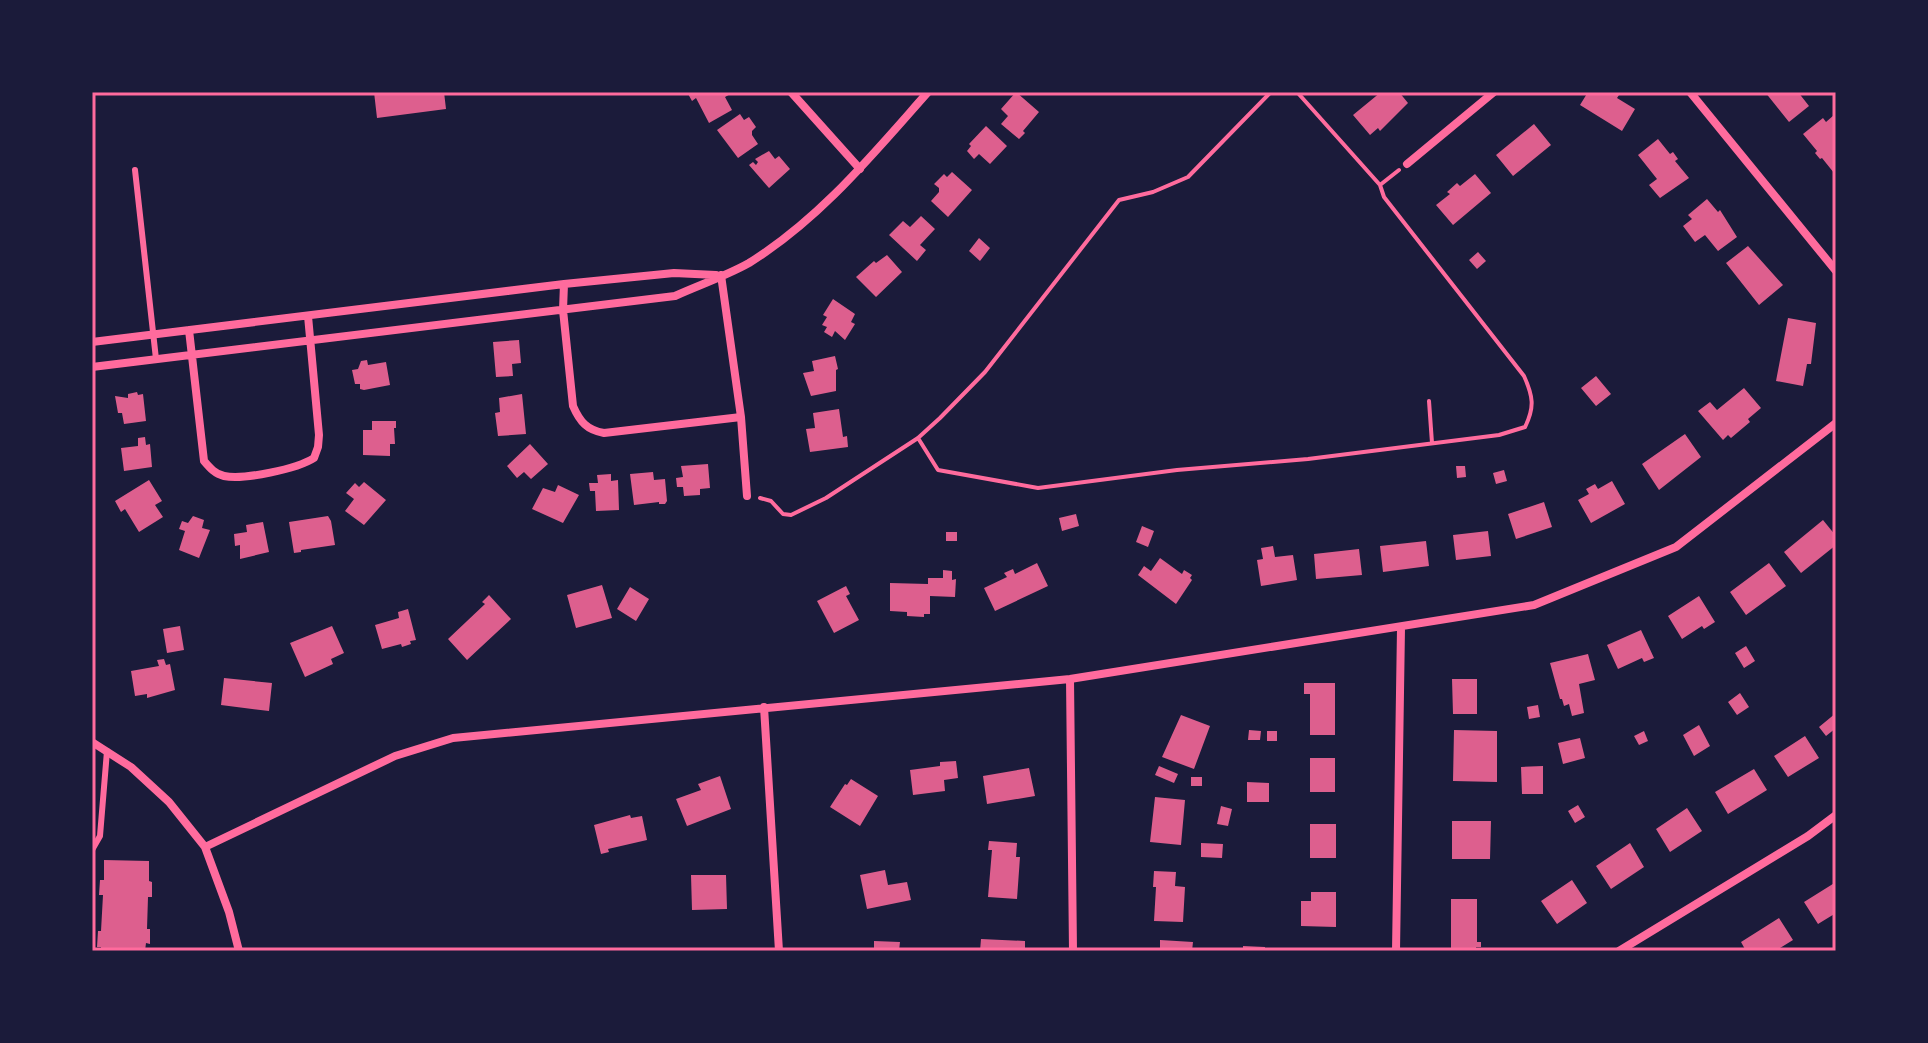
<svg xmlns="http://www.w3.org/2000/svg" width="1928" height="1043" viewBox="0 0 1928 1043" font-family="'IBM Plex Sans',sans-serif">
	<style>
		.building { fill: #dd5f8e }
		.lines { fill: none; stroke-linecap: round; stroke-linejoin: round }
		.path { stroke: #ff6b9d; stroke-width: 4 }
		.service { stroke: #ff6b9d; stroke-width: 6 }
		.minor { stroke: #ff6b9d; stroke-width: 8 }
		.neatline { fill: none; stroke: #ff6b9d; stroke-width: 3 }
	</style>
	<rect width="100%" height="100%" fill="#1b1b3a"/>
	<path class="building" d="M374,92H444L446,109L377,118Z
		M687,92H734L725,97L732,110L709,123L696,98L692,101Z
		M1016,92L1039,112L1023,131L1025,133L1019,139L1001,124L1008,116L1001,109Z
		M1381,92H1399L1408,103L1380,131L1378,128L1370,135L1353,115Z
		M1588,92H1613L1619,95L1617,98L1635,109L1622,131L1580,105Z
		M1765,92H1798L1809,106L1789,122Z
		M740,114L744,120L749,117L756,127L752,131V135L758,144L738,158L717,130Z
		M1834,115L1836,171L1834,173L1822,158L1820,159L1815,153L1817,151L1803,134L1823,118L1826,122Z
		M1534,124L1551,145L1513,176L1496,155Z
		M986,126L1007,146L990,164L979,154L974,159L967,151L971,146L969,144Z
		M1658,139L1670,154L1673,152L1678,159L1675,161L1689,178L1660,198L1649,185L1657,179L1638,155Z
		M769,151L775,159L779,156L790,169L769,188L749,165L753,162L756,165L758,162L755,159Z
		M952,172L972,190L948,217L931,201L939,192V188L934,184L944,174L947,177Z
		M1475,174L1491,193L1453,225L1436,205L1450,194L1447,192L1457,183L1460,186Z
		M1707,199L1718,212L1720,210L1737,237L1718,251L1705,235L1695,242L1683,226L1692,219L1688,215Z
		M921,216L935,229L920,245L926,250L917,261L889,235L903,221L910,227Z
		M979,238L990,248L980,261L969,251Z
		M1748,246L1783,285L1759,305L1726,263Z
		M1478,252L1486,261L1477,269L1469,260Z
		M887,255L902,272L876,297L856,277L874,261L876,263Z
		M833,299L855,314L851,322L855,324L845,340L835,331L832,337L824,332L827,327L822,325L827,317L823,315Z
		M1788,318L1816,323L1811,364H1807L1803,386L1776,381Z
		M519,340L521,363L512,364L513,376L496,377L493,342Z
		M835,356L838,369L836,370V391L811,396L803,373L814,371L812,361Z
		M367,360L368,365L386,362L390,385L364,390L360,389V384H355L352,370L358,369L361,361Z
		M1596,376L1611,394L1596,406L1581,388Z
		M1744,388L1761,408L1748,419L1750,422L1731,438L1728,435L1723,440L1698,411L1710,402L1717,410Z
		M137,392L138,395L143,394L146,421L124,424L122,413H118L115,396L128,398V394Z
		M522,394L526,434L498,436L495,413L500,412L499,398Z
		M839,409L843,437L847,436L848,447L810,452L806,429L815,428L813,413Z
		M372,421H396V428H394L395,444H390V456L363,455V430H372Z
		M1685,434L1701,457L1659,490L1642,464Z
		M145,437L146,445L150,444L152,467L124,471L121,448L138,446V438Z
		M530,444L548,464L531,479L524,472L517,478L507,466Z
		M708,464L710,488L700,489V495L684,496L683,487H677L676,478L683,477L681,466Z
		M1456,466H1465L1466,477L1457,478Z
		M1504,470L1507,481L1496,484L1493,473Z
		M653,472L654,480L665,479L667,501L665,504H659V502L634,505L630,474Z
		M611,474V481L618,480L619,510L596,511L595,491H590L589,483H598L597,475Z
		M149,480L162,501L155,505L163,517L139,532L125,509L121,512L115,501Z
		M1612,481L1625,504L1591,523L1578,500L1589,494L1586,489L1595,484L1598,489Z
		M364,482L386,500L364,525L345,511L354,499L346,493L355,483L359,487Z
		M558,485L579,495L563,523L532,509L543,488L555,492Z
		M1544,502L1552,527L1516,539L1508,514Z
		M1076,514L1079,526L1062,531L1059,518Z
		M193,516L204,520L202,528L210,530L199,558L179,550L185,531L179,529L182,521L188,523Z
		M328,516L331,521L335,545L301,550V552L294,553L289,522Z
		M1823,520L1836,536V545L1801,573L1784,552Z
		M263,522L269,552L240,559V545L235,546L234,534L247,532L246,525Z
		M1142,526L1154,531L1148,547L1136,542Z
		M1488,531L1491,556L1456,560L1453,535Z
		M946,532H957V541H946Z
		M1426,541L1429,566L1383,572L1380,546Z
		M1273,546L1275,557L1293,555L1297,580L1261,586L1257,560L1263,559L1261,548Z
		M1359,549L1362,575L1316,579L1314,554Z
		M1160,558L1182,574L1184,570L1192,575L1190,578L1192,580L1176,604L1138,575L1144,566L1151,571Z
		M1037,563L1048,586L995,611L984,588L1007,577L1004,573L1013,569L1015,574Z
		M1769,563L1786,586L1746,615L1730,592Z
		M943,570L952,571V580L956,579L955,597L930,596V614H924V617L907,616V612L890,611V583L928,584V578H943Z
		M602,585L612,618L576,628L567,595Z
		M846,586L850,594L846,596L859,620L834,633L817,601Z
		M630,587L649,599L636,621L617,609Z
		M489,595L511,619L467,660L448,639L485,604L482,602Z
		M1699,596L1715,622L1704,629L1702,626L1682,639L1668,616Z
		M408,609L416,640L410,641L411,644L402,647L401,644L382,649L375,625L399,618L398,612Z
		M180,626L184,650L167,653L163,629Z
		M332,626L344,653L331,659L333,664L305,677L290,643Z
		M1641,630L1654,658L1644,662L1642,658L1618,669L1607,645Z
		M1746,646L1755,661L1744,668L1735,653Z
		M1588,654L1595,680L1579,684L1584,713L1572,716L1569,704L1564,706L1562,699H1560L1550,663Z
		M164,659L166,665L170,664L175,690L147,698V694L135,696L131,671L159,666L157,660Z
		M224,678L272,683L269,711L221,705Z
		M1452,679H1477V714H1453Z
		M1304,683H1335V735H1310V694H1304Z
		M1740,693L1749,707L1737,715L1728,702Z
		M1538,705L1540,717L1529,719L1527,707Z
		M1836,713V728L1826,736L1819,727Z
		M1181,715L1210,726L1194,769L1162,757Z
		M1699,725L1710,746L1694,756L1683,735Z
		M1249,730L1261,731L1260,740H1248Z
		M1454,730L1497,731V782L1453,781Z
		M1267,731H1277V741H1267Z
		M1644,731L1648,741L1639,745L1634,736Z
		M1805,736L1819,758L1788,777L1774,756Z
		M1580,738L1585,758L1563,764L1558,743Z
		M1310,758H1335V792H1310Z
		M956,761L958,778L944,780L945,791L913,795L910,770L940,766V762Z
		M1159,766L1178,774L1174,783L1155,775Z
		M1543,766V794H1522L1521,767Z
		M1029,768L1035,796L987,804L983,776Z
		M1754,769L1767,790L1728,814L1715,792Z
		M720,776L731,809L687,826L676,799L701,790L698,784Z
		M1191,777H1202V786H1191Z
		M851,779L878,796L860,826L830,807L845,784L847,785Z
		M1247,782L1269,783V802H1247Z
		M1155,797L1185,800L1181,845L1150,842Z
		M1578,805L1585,817L1575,823L1568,811Z
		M1221,806L1232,809L1228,826L1217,824Z
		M1687,808L1702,831L1670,852L1656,829Z
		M630,815L631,818L642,816L647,840L608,849L609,852L601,854L594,825Z
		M1452,821H1491L1490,859H1452Z
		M1310,824H1336V858H1310Z
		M989,841L1017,843L1016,857H1020L1017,899L988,897L992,850H988Z
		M1201,843L1223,844L1222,858L1201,857Z
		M1630,843L1644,867L1611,889L1596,866Z
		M104,860L149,861V881L152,882V897H148L147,929H150V944L146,943L145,951H101V947H97L98,931H101L103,895H99L100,880H104Z
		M885,870L888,885L907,882L911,900L867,909L860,875Z
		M1154,871L1176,872L1175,886L1185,887L1183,922L1154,921L1156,887H1153Z
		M691,875H726L727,909L692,910Z
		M1572,880L1587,903L1557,924L1541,901Z
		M1836,882V913L1818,924L1804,902Z
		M1311,892H1336V927L1301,926V901H1311Z
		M1451,899H1477V942H1481V947H1476V950L1451,949Z
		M1779,918L1793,940L1775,951H1746L1741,942Z
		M981,939L1025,941V951H980Z
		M1160,940L1193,942L1192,951H1160Z
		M874,941L900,942L899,951H874Z
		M1243,946L1265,947V951H1243Z"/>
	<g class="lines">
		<path class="path" d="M1297,92L1380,185L1399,170
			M1429,401L1432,443
			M918,438L938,470L1038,488L1177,470L1308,459L1499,435L1525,427C1535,407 1533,396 1524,376L1384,197L1380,185
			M760,498L771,501L783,514L791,515L826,498L918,438L940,418L985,372L1119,200L1153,192L1188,177L1271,92"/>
		<path class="service" d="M135,170L156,359
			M92,850L100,836L107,751"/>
		<path class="minor" d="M791,92L860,169
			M1690,92L1836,271
			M1407,164L1494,92
			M721,275L741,417L747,496
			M564,284L563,310L573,406C580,422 587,430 604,433L741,417
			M189,330L204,461C210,468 215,474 224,476C244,480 297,469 314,458L318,447L319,435L308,316
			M92,342L564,284L674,273L716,275
			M92,367L675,296C699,285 726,276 749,263C820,219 873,154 928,92
			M1070,679L1073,951
			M764,707L779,951
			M92,742L131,767L169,802L205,847L229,912L239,951
			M205,847L395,756L453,738L1070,679L1534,605L1676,547L1836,423
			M1396,951L1401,628
			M1619,951L1808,836L1836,815"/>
	</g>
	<rect width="1928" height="1043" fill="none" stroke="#1b1b3a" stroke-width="188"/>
	<rect x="94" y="94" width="1740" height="855" class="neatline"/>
</svg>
